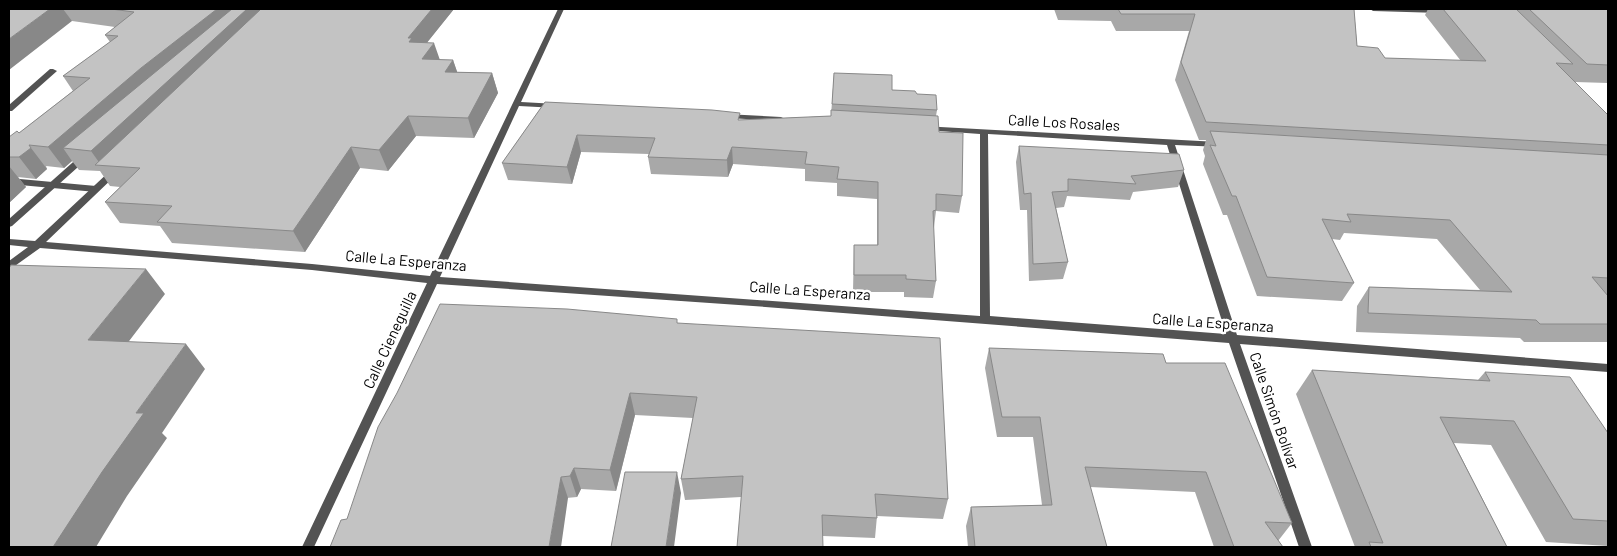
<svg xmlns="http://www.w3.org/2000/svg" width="1617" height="556" viewBox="0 0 1617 556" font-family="Barlow,sans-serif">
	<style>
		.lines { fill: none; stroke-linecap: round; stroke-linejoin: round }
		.lane { fill: #535353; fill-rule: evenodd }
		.street { fill: #535353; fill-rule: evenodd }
		.wall { fill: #a8a8a8 }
		.shaded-wall { fill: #888 }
		.building { fill: #c3c3c3; stroke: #888 }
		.labels { text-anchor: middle; stroke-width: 5; stroke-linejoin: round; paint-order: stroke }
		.street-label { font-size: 15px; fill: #000; stroke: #fff }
	</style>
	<rect width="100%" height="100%" fill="#fff"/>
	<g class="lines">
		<path class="lane" d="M50,69H53L57,71L12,111H9V105Z
			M9,178L96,186L100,189L96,192L9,184Z"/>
		<path class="street" d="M558,9H564L521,102L557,104L561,106L557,108L519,106L440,277L980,316V134L925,130L921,128L922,126L1218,142L1222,145L1221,147L1175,145L1237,335L1608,364V372L1240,344L1312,547H1299L1229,343L753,306L437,284L314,547H302L427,283L312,270L40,248L12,268L9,269V261L28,247L9,245V239L35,241L111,170L114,169L118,172L117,174L46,242L312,264L430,276ZM988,134L1167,145L1226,334L990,316Z
			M1370,9H1440L1443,11L1440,13L1373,11Z
			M725,114L781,117L785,119L781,121L728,118L724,116Z
			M84,154L87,155L88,157L87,159L12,226L9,227V219L81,155Z"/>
	</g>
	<path class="wall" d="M9,9H454L427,42L440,60H453L457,72L492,73L498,93L474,138L416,136L388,171L360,168L305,252L172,243L160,226L120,223L105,202L120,187L110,186L100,171L79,170L72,161L64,168L46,166L47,169L36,179L18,177L26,187L9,203V137L19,133L73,91L63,76L110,42L105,35L115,27L72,21Z
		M1054,9H1354L1357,46L1385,58L1461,61L1425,15L1428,9H1608V83L1575,82L1608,115V342H1524L1520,338L1356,332L1357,306L1369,287L1480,290L1437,239L1344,233L1340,240L1332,239L1354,283L1342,301L1257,296L1227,215H1223L1203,164L1205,156L1203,150L1206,140H1199L1175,80L1189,31H1116L1111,21L1058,20Z
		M834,73L892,90L917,94L937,110L936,116L939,132L962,196L959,213L936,211L934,227L933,228L936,281L933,298L904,297V292H853L854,245H877V199L837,196V183L805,181V169L733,164L728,177L651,174L648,157L649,154L581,152L572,184L508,180L502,163L545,102L740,120L831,116Z
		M1019,146L1184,170L1178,187L1133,192L1130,200L1067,196L1064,207L1056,208L1068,262L1063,279L1029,281L1027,210H1020L1016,162Z
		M678,323L948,499L943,519L877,516L875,538L823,536L741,497L685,500L681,479L693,418L635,415L616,491L581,489L577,497L347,519Z
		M989,348L1166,363L1292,523L1278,541L1283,547H1214L1195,492L1090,487L1107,547H968L966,526L971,507L1042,505L1033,437H997L985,368Z
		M1312,370L1478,380L1485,372L1608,433V546L1546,542L1491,445L1454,443L1507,547H1355L1296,394Z"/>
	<path class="shaded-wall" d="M50,9H63L72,21L9,70V39Z
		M217,9H278L101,165L91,151L63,148L72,161L64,168L48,147L141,68Z
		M432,9H454L418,54L416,62L408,38Z
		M434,43L441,63L422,59Z
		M453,60L460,80L445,72Z
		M492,73L498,93L474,138L468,118Z
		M408,116L416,136L388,171L379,150Z
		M577,135L581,152L572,184L567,167Z
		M351,147L360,168L305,252L293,231Z
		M732,147L733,164L728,177L727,160Z
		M31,148L47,169L36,179L19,157Z
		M9,166L26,187L9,203Z
		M146,269L165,294L110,366L88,340Z
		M186,344L205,369L162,433L167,438L127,496L96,547H53L136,413Z
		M630,393L635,415L616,491L610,470Z
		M574,468L581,489L577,497L570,476Z
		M677,472L681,493L674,547H666Z
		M561,477L568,498L561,547H549Z"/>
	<path class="building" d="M9,9H50L9,39Z
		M111,9H217L141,68L48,147L29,145L31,148L19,157H9V137L17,131L19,133L90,78L63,76L118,36L105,35L134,12Z
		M232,9H247L91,151L63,148Z
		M261,9H432L408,38H412L409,42L434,43L422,59L453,60L445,72L492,73L468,118L408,116L379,150L351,147L293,231L157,222L172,206L105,202L140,168L95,165Z
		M1118,9H1354L1357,46L1378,48L1385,58L1486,61L1443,9H1516L1573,64L1556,63L1608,115V145L1206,122L1181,62L1195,14H1121Z
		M1529,9H1608V65L1587,64Z
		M834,73L892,75V90L915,91L917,94L936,95L937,110L832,104Z
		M545,102L712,110L740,113L738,120L831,116V110L938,116L939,132L963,133L962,196L936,194V210L933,211L936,281L906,279V275H854V245H878V182L837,179L839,167L805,164L807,152L732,147L727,160L648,157L655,138L577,135L567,167L502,163Z
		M1210,131L1608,155V278L1592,277L1608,296V324H1540L1536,320L1368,313L1369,287L1512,292L1450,220L1347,214L1351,222L1322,219L1354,283L1267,277L1236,196H1232L1210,145L1216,146Z
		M1019,146L1179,154L1184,170L1131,176L1136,184L1068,179V191L1052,192L1068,262L1033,264L1031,193L1024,194Z
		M11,265L146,269L88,340L186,344L136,413H144L102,472L53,547H9V268Z
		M440,304L567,309L677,319V323L940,338L948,499L875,494L877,518L822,515L823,547H737L743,476L681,479L697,397L630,393L610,470L574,468L570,476L561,477L549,547H330L341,520L347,519L378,427L397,393Z
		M989,348L1163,354L1166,363H1225L1292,523L1265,522L1283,547H1234L1206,472L1085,467L1107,547H975L971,507L1052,505L1040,417H1002Z
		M1312,370L1490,381L1485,372L1570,377L1608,433V521L1573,519L1514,421L1440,417L1507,547H1371L1369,542L1383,543Z
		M625,472H677L666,547H611Z"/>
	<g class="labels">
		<g class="street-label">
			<text transform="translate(1064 123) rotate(3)" y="5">Calle Los Rosales</text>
			<text transform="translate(406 261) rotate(5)" y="5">Calle La Esperanza</text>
			<text transform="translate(810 291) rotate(4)" y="5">Calle La Esperanza</text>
			<text transform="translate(1213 323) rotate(4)" y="5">Calle La Esperanza</text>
			<text transform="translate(390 340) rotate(-65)" y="5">Calle Cieneguilla</text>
			<text transform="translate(1274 411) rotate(71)" y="5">Calle Simón Bolívar</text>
		</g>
	</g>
	<rect width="1617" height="556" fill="none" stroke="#000000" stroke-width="20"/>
</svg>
